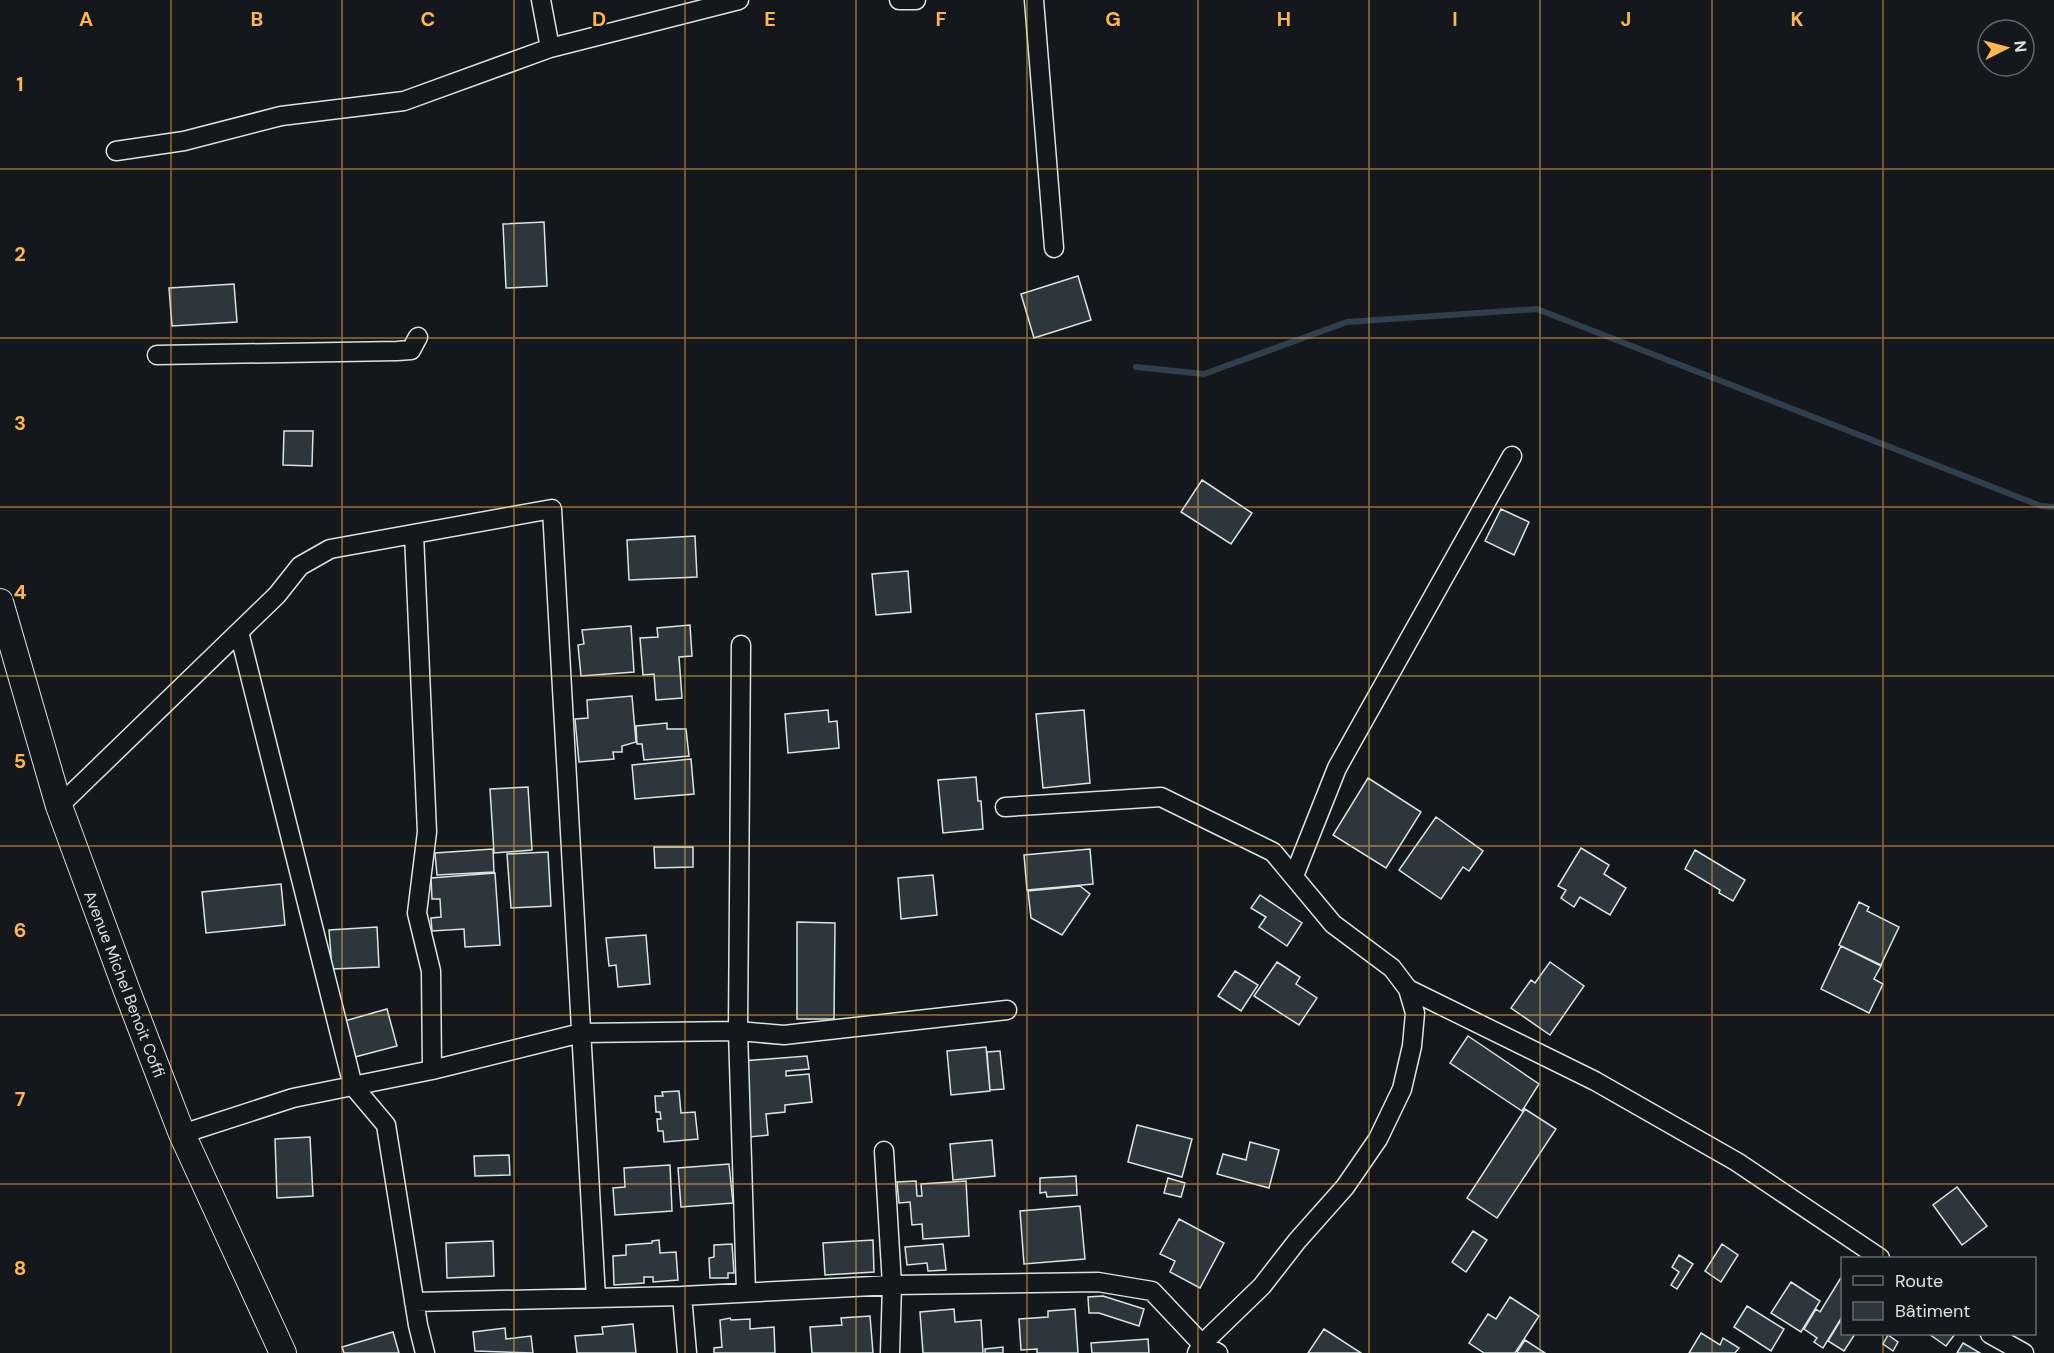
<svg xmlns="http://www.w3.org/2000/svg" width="2054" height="1353" viewBox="0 0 2054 1353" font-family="'DM Sans',sans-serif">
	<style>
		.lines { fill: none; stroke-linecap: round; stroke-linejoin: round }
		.stream { stroke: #2f3f4d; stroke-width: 6 }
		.building { fill: #2c363c; stroke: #d8e6dc; stroke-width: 1.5 }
		.street-casing { stroke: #d8e6dc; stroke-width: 21 }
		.secondary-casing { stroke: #d8e6dc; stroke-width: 28 }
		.street { stroke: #14181c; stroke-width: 18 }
		.secondary { stroke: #14181c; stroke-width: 26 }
		.grid { fill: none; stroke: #ffb74d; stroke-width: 1.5; stroke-opacity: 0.55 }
		.labels { text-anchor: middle; stroke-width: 4.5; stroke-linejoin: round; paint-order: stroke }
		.street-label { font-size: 16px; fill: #d8e6dc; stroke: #14181c }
		.grid-label { font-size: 20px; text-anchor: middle; font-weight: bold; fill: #ffb74d; stroke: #14181c; stroke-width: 4.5; stroke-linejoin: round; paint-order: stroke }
	</style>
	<rect width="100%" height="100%" fill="#14181c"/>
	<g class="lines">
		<path class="stream" d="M1136,367L1204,374L1347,322L1537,309L2041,506L2054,507"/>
	</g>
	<path class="building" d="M544,222L547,286L506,288L503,224Z
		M1078,276L1091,320L1034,338L1021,294Z
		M234,284L237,322L172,326L169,288Z
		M284,431H313L312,466L283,465Z
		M1202,480L1252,513L1231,544L1181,512Z
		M1501,509L1529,522L1514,555L1485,541Z
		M695,536L697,577L629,580L627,540Z
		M908,571L911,612L876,615L872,574Z
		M690,625L692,656L679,657L682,698L656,700L654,674L643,675L640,638L658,637L657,628Z
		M631,626L634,672L581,676L578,645L584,644L582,630Z
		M632,696L636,742L622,746V752H613L614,759L579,762L575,719L588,718L587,700Z
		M828,710L829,722L837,721L839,748L788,753L785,714Z
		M1084,710L1090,783L1043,788L1036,714Z
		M667,723V729H686L689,756L644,760L642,744H637L636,726Z
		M691,759L694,794L635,799L632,765Z
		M976,777L978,801H981L983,829L943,833L938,780Z
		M1368,778L1421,812L1386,868L1333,835Z
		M528,787L532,850L494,853L490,789Z
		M1436,817L1483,851L1469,871L1463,867L1441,899L1399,870Z
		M654,847H693V867L655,868Z
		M1581,848L1609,865L1604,874L1626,888L1610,915L1580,897L1574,907L1561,898L1566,890L1558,886Z
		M493,849L494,872L437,875L435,853Z
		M1090,849L1093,884L1027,890L1024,855Z
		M1695,850L1745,880L1733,901L1719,893L1720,890L1685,869Z
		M548,852L551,906L511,908L507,854Z
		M495,873L500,945L465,947L464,929L432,931L431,918L441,917L440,899H432L431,878Z
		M933,875L937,915L901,919L898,878Z
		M281,884L285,925L206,933L202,892Z
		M1080,886L1090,894L1062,935L1031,918L1028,891Z
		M1260,895L1302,923L1287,946L1259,927L1266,917L1251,908Z
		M1859,902L1869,907L1867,911L1899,927L1881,965L1839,945Z
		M797,922L835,923L834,1019H797Z
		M377,927L379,967L332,969L329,930Z
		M646,935L650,984L618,987L616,965L609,966L606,938Z
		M1841,946L1881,966L1874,979L1883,984L1869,1013L1821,989Z
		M1277,962L1300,977L1296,984L1317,998L1299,1025L1254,996Z
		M1550,962L1584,986L1550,1035L1511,1008L1531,980L1535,983Z
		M1235,971L1258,985L1241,1011L1218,996Z
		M387,1009L397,1046L351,1058L341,1022Z
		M1468,1036L1539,1084L1522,1111L1450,1063Z
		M986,1047L990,1091L951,1095L947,1051Z
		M1000,1051L1004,1089L990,1090L987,1052Z
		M807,1056L809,1069L786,1071V1076L809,1074L812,1102L785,1105V1112L766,1114L768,1135L749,1137L742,1061Z
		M679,1091L681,1113L695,1112L698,1139L664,1142L663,1131H658L657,1119H661L660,1112H656L655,1096H663L662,1092Z
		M1525,1109L1556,1129L1497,1218L1467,1198Z
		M1137,1125L1192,1139L1182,1177L1128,1162Z
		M310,1137L313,1196L277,1198L275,1139Z
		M992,1140L995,1176L953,1180L950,1144Z
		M1250,1142L1279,1150L1269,1188L1217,1174L1223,1154L1246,1160Z
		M509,1155L510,1175L475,1176L474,1156Z
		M729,1164L733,1203L681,1207L678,1168Z
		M670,1165L672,1211L615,1215L613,1188L625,1187L624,1168Z
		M1076,1176L1077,1195L1047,1197L1046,1192L1040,1193V1178Z
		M1168,1178L1185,1183L1181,1197L1164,1193Z
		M916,1181L917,1196H922L921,1184L966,1181L969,1236L923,1239L922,1224L912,1225L910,1202L899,1203L897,1182Z
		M1957,1187L1987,1226L1962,1245L1933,1205Z
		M1080,1206L1085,1259L1024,1264L1020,1211Z
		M1179,1219L1224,1243L1200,1288L1170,1272L1175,1261L1160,1254Z
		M1473,1231L1487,1240L1466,1272L1452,1262Z
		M659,1240L660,1253L676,1252L678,1280L653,1282V1277H644V1283L614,1285L613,1256L626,1255V1245L652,1243V1241Z
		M873,1240L874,1272L825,1275L823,1243Z
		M493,1241L494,1276L447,1278L446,1243Z
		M732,1244L734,1273H728V1278H710L709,1258L714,1257V1245Z
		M943,1244L946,1270L928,1271L927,1263L907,1265L905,1247Z
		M1722,1244L1738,1255L1721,1282L1705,1271Z
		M1679,1255L1693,1264L1677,1289L1671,1285L1679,1272L1672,1267Z
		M1842,1276V1317L1823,1348L1814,1342L1817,1338L1804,1329L1816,1309L1820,1312Z
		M1791,1282L1820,1301L1801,1332L1771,1313Z
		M1103,1296L1144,1309L1139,1326L1099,1313H1089L1088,1297Z
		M1510,1297L1539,1316L1515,1353H1484L1469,1343L1488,1314L1496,1319Z
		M1747,1306L1784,1329L1771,1351L1734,1327Z
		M954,1309L955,1322L981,1320L983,1353H923L920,1312Z
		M1075,1309L1078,1353H1037V1349L1021,1350L1019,1319L1048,1317V1311Z
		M870,1316L873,1353H812L810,1327L842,1325L841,1318Z
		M730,1318L731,1320L750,1319V1329L774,1327L775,1353H714V1348L722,1347L720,1320Z
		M1842,1318V1334H1855L1844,1351L1828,1341Z
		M633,1324L636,1353H577L575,1336L603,1334L602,1327Z
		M505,1328L506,1339L531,1336L533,1353L475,1351L473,1332Z
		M1324,1329L1361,1353H1308Z
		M393,1332L399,1353H344L342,1347Z
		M1701,1333L1720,1345L1723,1338L1739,1348L1735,1353H1689Z
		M1929,1334H1955L1946,1346Z
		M1888,1335L1898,1342L1893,1351L1883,1344Z
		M1148,1339L1149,1353H1092L1091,1343Z
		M1525,1340L1545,1353H1519L1517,1352Z
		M1963,1343L1980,1353H1957Z
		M1003,1347V1353H985V1349Z"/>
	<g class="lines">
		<defs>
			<path id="street" d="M541,0L550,48
				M899,0H916
				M1034,0L1054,248
				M116,151L184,141L281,116L404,101L550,48L739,0
				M157,355L397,351L411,350L418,337
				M414,534L427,832L417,913L431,971L432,1070
				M239,632L353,1086L386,1125L418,1325L425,1353
				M741,645L738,1031L746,1292
				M59,806L277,595L300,566L330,549L552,509L596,1298
				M1005,807L1161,797L1273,852L1333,924L1392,968L1408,989L1415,1013L1412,1046L1402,1089L1378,1139L1345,1187L1297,1241L1262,1286L1202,1344L1197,1353
				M1294,876L1337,768L1512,456
				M1408,989L1595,1081L1737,1162L1880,1258
				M182,1134L293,1098L432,1070L581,1033L738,1031L784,1035L1007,1010
				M884,1151L892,1285L890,1353
				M682,1296L687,1353
				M414,1302L682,1296L892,1285L1098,1282L1152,1291L1202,1344L1218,1353
				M1990,1334L2024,1353"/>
			<path id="secondary" d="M0,602L59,806L127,991L182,1134L283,1353"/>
		</defs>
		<use href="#street" class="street-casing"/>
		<use href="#secondary" class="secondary-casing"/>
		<use href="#street" class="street"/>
		<use href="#secondary" class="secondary"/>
	</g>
	<path class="grid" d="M171,0V1353M342,0V1353M514,0V1353M685,0V1353M856,0V1353M1027,0V1353M1198,0V1353M1369,0V1353M1540,0V1353M1712,0V1353M1883,0V1258M0,169H2054M0,338H2054M0,507H2054M0,676H2054M0,846H2054M0,1015H2054M0,1184H2054M1883,1334V1353"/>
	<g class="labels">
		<g class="street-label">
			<text transform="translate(125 984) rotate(69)" y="6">Avenue Michel Benoit Coffi</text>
		</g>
	</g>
	<g class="grid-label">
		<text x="86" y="26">A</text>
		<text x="257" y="26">B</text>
		<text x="428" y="26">C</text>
		<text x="599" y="26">D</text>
		<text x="770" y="26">E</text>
		<text x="941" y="26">F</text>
		<text x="1113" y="26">G</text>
		<text x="1284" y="26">H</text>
		<text x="1455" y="26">I</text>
		<text x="1626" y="26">J</text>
		<text x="1797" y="26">K</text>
		<text x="20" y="91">1</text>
		<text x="20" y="261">2</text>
		<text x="20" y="430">3</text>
		<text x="20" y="599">4</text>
		<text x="20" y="768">5</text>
		<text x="20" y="937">6</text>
		<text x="20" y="1106">7</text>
		<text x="20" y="1275">8</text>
	</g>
	<rect x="1841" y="1257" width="195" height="78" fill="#14181c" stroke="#626a69" stroke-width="1.5"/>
	<rect x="1853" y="1276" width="30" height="9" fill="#14181c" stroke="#626a69" stroke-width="1.5"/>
	<text x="1895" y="1287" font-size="18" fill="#d8e6dc">Route</text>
	<rect x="1853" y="1302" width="30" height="18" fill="#2c363c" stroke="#626a69" stroke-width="1.5"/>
	<text x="1895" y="1317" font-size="18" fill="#d8e6dc">Bâtiment</text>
	<g transform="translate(2006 48) rotate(84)"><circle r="28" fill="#14181c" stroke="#626a69" stroke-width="1.5"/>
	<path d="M0-4.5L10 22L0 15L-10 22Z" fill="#ffb74d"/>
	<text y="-9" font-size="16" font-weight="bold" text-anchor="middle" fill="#d8e6dc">N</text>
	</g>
</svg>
